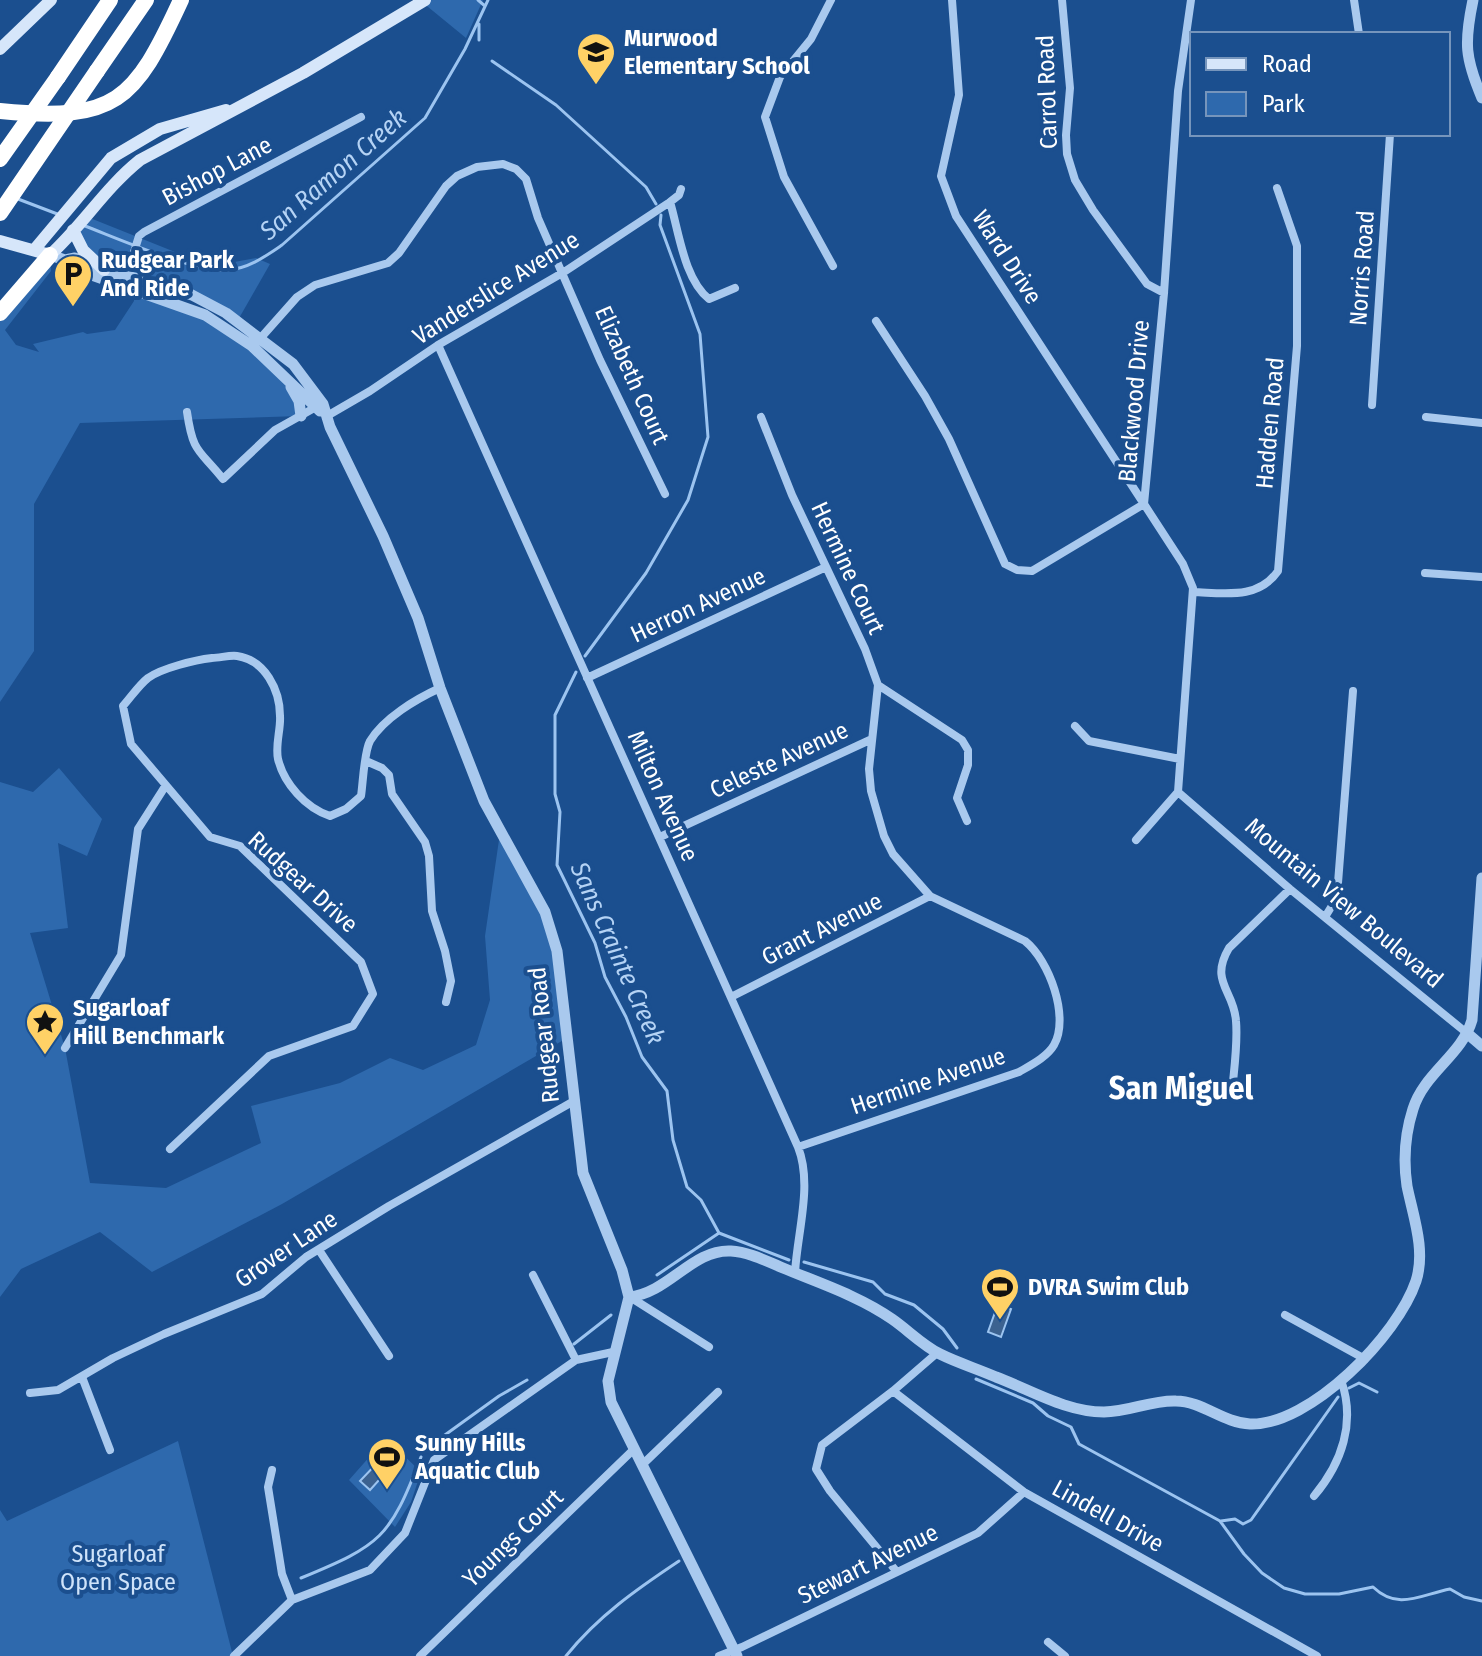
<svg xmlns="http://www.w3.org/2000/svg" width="1482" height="1656" viewBox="0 0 1482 1656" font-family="'Fira Sans Condensed',sans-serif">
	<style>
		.green { fill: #2e69ad }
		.water { fill: #3c6290; stroke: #9cc4f0; stroke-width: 2 }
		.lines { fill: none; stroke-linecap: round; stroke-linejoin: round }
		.stream { stroke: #9cc4f0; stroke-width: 3 }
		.minor { stroke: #a9c9ee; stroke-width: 8 }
		.tertiary { stroke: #a9c9ee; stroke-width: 11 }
		.secondary { stroke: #d6e6fa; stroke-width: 12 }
		.motorway { stroke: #fff; stroke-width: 16 }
		.motorway-bridge { stroke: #fff; stroke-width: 16 }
		.labels { text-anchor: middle; stroke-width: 8; stroke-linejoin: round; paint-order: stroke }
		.poi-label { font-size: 24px; font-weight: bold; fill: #fff; stroke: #1b4f8f; text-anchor: start }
		.street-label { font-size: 24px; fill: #fff; stroke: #1b4f8f }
		.park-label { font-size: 24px; fill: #cfe3fa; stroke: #1b4f8f }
		.water-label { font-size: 26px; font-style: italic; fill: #b5d3f5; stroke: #1b4f8f }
		.district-label { font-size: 32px; font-weight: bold; fill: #fff; stroke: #1b4f8f }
	</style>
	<rect width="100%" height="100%" fill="#1b4f8f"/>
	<path class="green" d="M425,0H483L466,38L422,2Z
		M85,216L185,256L218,265L256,258L270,264L238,320L192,295L104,270L78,241Z
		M50,255L51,271L5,330L16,345L39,352L33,344L83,332L87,334L115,330L134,301L133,289L205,315L285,376L300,416L80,423L34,504V651L0,702V313Z
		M59,768L102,819L87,856L58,843L68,928L30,933L65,1048L90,1183L166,1188L261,1143L251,1106L340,1083L390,1058L423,1070L476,1045L490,1000L485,936L500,833L545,912L567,1038L282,1204L152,1272L100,1232L21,1269L0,1297V782L33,792Z
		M178,1441L233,1656H0V1510L7,1521Z
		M391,1443L421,1472L411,1502L395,1527L349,1480L379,1446Z"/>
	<path class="water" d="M998,1304L1011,1309L1001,1337L988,1332Z
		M380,1460L389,1469L370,1490L360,1481Z"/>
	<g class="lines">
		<path class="stream" d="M478,0L485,6
			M479,40V24
			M492,61L556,105L646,187L656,204
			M18,199L60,215
			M85,226C119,239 194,272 227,270C248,269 266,256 282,245L425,118L465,49L488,0
			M585,656L646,573L688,500L708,437L700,334L660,225L661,215
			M576,672L555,715V794L560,812L557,865L595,943L605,977L626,1017L642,1057L667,1091L673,1140L687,1187L701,1200L719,1233L789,1260
			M804,1262L873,1282L885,1294L914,1305L943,1329L957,1348
			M657,1275L719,1233
			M574,1344L611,1315
			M976,1379L1033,1403L1048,1416L1071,1427L1079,1444L1220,1521L1244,1554L1262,1573L1284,1588L1305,1594H1339L1373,1587C1398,1611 1420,1595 1450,1589L1464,1597L1482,1601
			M1349,1388L1359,1383L1377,1392
			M431,1445L499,1396L527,1380
			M1221,1521L1235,1519L1243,1524L1251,1520L1338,1397
			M301,1578C381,1545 390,1538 421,1457
			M566,1656C598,1616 637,1589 679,1561"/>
		<path class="minor" d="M831,0L811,39L780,77L765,117L784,177L833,266
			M1062,0L1070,88L1066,135L1067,154L1075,180L1093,210L1147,284L1164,293
			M1354,0L1359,34
			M670,202C679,232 684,279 709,299L735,288
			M125,281L139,236L144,232L361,117
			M876,321L925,396L949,439L1005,564L1017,570L1032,571L1144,504L956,216L941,176L959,95L952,0
			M258,341L297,297L315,285L388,263L399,253L446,186L457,176L477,167L503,164L516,169L526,179L538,218L600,360L665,494
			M438,345L798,1147C813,1185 797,1233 795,1273
			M1372,405L1390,134
			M187,412C193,454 199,449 223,479L275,430L316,407
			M327,416L370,391L438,345L564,272L670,202L679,195L681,189
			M761,417L792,495L865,649L878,685L869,769L871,791L884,836L893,854L930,896L1025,941C1049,960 1070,1017 1054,1045C1047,1057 1031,1065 1019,1072L798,1147
			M1426,417L1482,423
			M1425,573L1482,577
			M1193,592C1224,593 1258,600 1278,571L1297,346V246L1277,188
			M587,678L826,567
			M878,685L962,740L968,750V765L957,798L967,821
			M1075,726L1089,741L1180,759
			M366,761L382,768L389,775L392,794L425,842L429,856L432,911L445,951L451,981L446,1002
			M1178,792L1193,588L1183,564L1144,504L1164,293L1178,91L1191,0
			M1178,792L1290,889L1468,1034
			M660,837L872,739
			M1136,840L1178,792
			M1325,917L1333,904L1338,883L1353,691
			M731,997L930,896
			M65,1048L121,955L138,829L166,785
			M1232,1092C1234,1069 1238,1044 1236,1021C1234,990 1209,982 1229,948L1290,889
			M170,1149L269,1056L353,1026L373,994L361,962L240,846L210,837L131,744L123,706C131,697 139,685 148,678C162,668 195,660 212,658C220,658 229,655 237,656C265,660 280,690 280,716C281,729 275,745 278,759C284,784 306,808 330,816L346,809L361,796C363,783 364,752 370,741C384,718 416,699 440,688
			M319,1250L389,1356
			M533,1275L576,1360
			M630,1297L709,1347
			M1285,1315L1365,1359
			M82,1377L110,1450
			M893,1391L1024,1492L1317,1656
			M30,1393L58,1390L113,1358L164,1334L262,1294L306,1257L389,1206L574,1101
			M642,1465L718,1392
			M272,1470L268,1487L282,1574L292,1600
			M1314,1496C1342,1463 1356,1422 1341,1380
			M897,1572L830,1491L816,1469L822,1445L893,1391L937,1353
			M1048,1642L1065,1656
			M234,1656L292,1600L370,1570L405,1533L434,1460L576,1360L613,1352
			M420,1656L634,1449
			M719,1656L742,1647L978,1533L1024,1492"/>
		<path class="tertiary" d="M1473,0C1464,43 1465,58 1482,98
			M50,255L65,260L75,258L104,270L169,287L192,295L226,313L293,364L323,404L330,427L383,536L418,618L440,688L484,801L545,912L557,951L583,1173L622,1270L629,1297L608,1381L611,1402L737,1656
			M65,260L72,268L205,315L252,346L320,411
			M291,387L299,401L301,416
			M1468,1034L1482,1046
			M629,1297C669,1293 692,1249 731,1251C749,1252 766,1261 783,1268C819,1283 859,1296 892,1319C908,1330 922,1345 940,1354C958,1363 978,1369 996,1377C1031,1390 1066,1412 1104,1412C1129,1412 1151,1400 1176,1401C1202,1401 1223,1423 1250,1424C1310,1426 1398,1335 1416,1281C1426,1250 1413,1216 1407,1186C1403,1159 1405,1134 1413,1109C1424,1073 1462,1055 1472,1020L1482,878"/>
		<path class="secondary" d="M0,49L51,0
			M73,230L83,250L104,270
			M0,241L50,255C83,225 105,188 140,160L303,73L425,0
			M34,250L111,158L160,129L226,110"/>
		<path class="motorway" d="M97,71L146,0
			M58,77L110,0
			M0,111C116,122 134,102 181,0
			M0,313L50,255"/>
		<path class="motorway-bridge" d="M0,159L58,77
			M0,213L97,71"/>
	</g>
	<defs>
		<symbol id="school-pin" viewBox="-11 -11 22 30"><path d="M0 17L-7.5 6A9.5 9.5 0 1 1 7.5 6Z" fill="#ffd166" stroke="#1b4f8f"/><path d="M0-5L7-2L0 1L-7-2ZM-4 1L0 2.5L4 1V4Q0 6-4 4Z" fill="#111"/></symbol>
		<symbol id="parking-pin" viewBox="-11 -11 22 30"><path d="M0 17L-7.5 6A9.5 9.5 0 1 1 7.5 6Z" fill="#ffd166" stroke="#1b4f8f"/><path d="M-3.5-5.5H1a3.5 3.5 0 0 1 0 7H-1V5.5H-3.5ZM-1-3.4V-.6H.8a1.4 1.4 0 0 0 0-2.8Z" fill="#111"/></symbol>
		<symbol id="sight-pin" viewBox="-11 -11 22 30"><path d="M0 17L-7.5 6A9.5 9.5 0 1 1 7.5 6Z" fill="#ffd166" stroke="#1b4f8f"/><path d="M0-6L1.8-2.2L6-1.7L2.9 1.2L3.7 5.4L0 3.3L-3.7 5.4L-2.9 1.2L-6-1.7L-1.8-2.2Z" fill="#111"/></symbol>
		<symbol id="stadium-pin" viewBox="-11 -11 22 30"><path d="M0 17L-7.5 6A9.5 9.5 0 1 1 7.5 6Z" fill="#ffd166" stroke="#1b4f8f"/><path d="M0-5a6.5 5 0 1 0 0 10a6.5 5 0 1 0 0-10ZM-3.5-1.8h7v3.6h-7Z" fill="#111"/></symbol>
	</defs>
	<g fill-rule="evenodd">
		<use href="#school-pin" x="574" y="30" width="44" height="60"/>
		<use href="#parking-pin" x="51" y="252" width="44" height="60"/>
		<use href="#sight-pin" x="23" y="1000" width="44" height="60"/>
		<use href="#stadium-pin" x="978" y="1265" width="44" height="60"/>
		<use href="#stadium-pin" x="365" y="1435" width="44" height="60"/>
	</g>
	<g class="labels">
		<g class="poi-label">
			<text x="624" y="46">Murwood<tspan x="624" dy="28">Elementary School</tspan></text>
			<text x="101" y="268">Rudgear Park<tspan x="101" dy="28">And Ride</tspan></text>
			<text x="73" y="1016">Sugarloaf<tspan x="73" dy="28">Hill Benchmark</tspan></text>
			<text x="1028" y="1295">DVRA Swim Club</text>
			<text x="415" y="1451">Sunny Hills<tspan x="415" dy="28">Aquatic Club</tspan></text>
		</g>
		<g class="street-label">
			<text transform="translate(1047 92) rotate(-92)" y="8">Carrol Road</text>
			<text transform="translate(217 171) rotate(-28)" y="8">Bishop Lane</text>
			<text transform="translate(1007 257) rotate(57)" y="8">Ward Drive</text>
			<text transform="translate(1362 268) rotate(-86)" y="8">Norris Road</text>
			<text transform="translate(496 288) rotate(-32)" y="8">Vanderslice Avenue</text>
			<text transform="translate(632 375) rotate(66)" y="8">Elizabeth Court</text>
			<text transform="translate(1134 401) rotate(-85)" y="8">Blackwood Drive</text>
			<text transform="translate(1270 423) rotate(-85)" y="8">Hadden Road</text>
			<text transform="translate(848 568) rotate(65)" y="8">Hermine Court</text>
			<text transform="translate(698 605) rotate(-25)" y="8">Herron Avenue</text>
			<text transform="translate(779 760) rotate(-25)" y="8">Celeste Avenue</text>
			<text transform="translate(663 796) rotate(66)" y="8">Milton Avenue</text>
			<text transform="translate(303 882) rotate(42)" y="8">Rudgear Drive</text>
			<text transform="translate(1344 903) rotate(40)" y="8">Mountain View Boulevard</text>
			<text transform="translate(822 929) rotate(-27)" y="8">Grant Avenue</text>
			<text transform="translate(544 1035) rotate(-96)" y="8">Rudgear Road</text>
			<text transform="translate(928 1081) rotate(-19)" y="8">Hermine Avenue</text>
			<text transform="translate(286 1249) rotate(-34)" y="8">Grover Lane</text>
			<text transform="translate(1108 1516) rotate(29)" y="8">Lindell Drive</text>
			<text transform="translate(513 1538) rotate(-44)" y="8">Youngs Court</text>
			<text transform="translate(868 1564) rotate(-26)" y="8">Stewart Avenue</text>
		</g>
		<g class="park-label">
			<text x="118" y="1562">Sugarloaf<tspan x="118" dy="28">Open Space</tspan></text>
		</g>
		<g class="water-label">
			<text transform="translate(333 174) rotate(-41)" y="9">San Ramon Creek</text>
			<text transform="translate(618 953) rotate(66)" y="9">Sans Crainte Creek</text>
		</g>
		<g class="district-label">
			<text x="1181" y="1099">San Miguel</text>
		</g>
	</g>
	<rect x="1190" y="32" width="260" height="104" fill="#1b4f8f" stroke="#7695bc" stroke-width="2"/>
	<rect x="1206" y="58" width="40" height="12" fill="#d6e6fa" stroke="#7695bc" stroke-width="2"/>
	<text x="1262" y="72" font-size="24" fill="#ffffff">Road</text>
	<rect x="1206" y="92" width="40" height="24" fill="#2e69ad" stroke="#7695bc" stroke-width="2"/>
	<text x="1262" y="112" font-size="24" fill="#ffffff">Park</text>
</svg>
